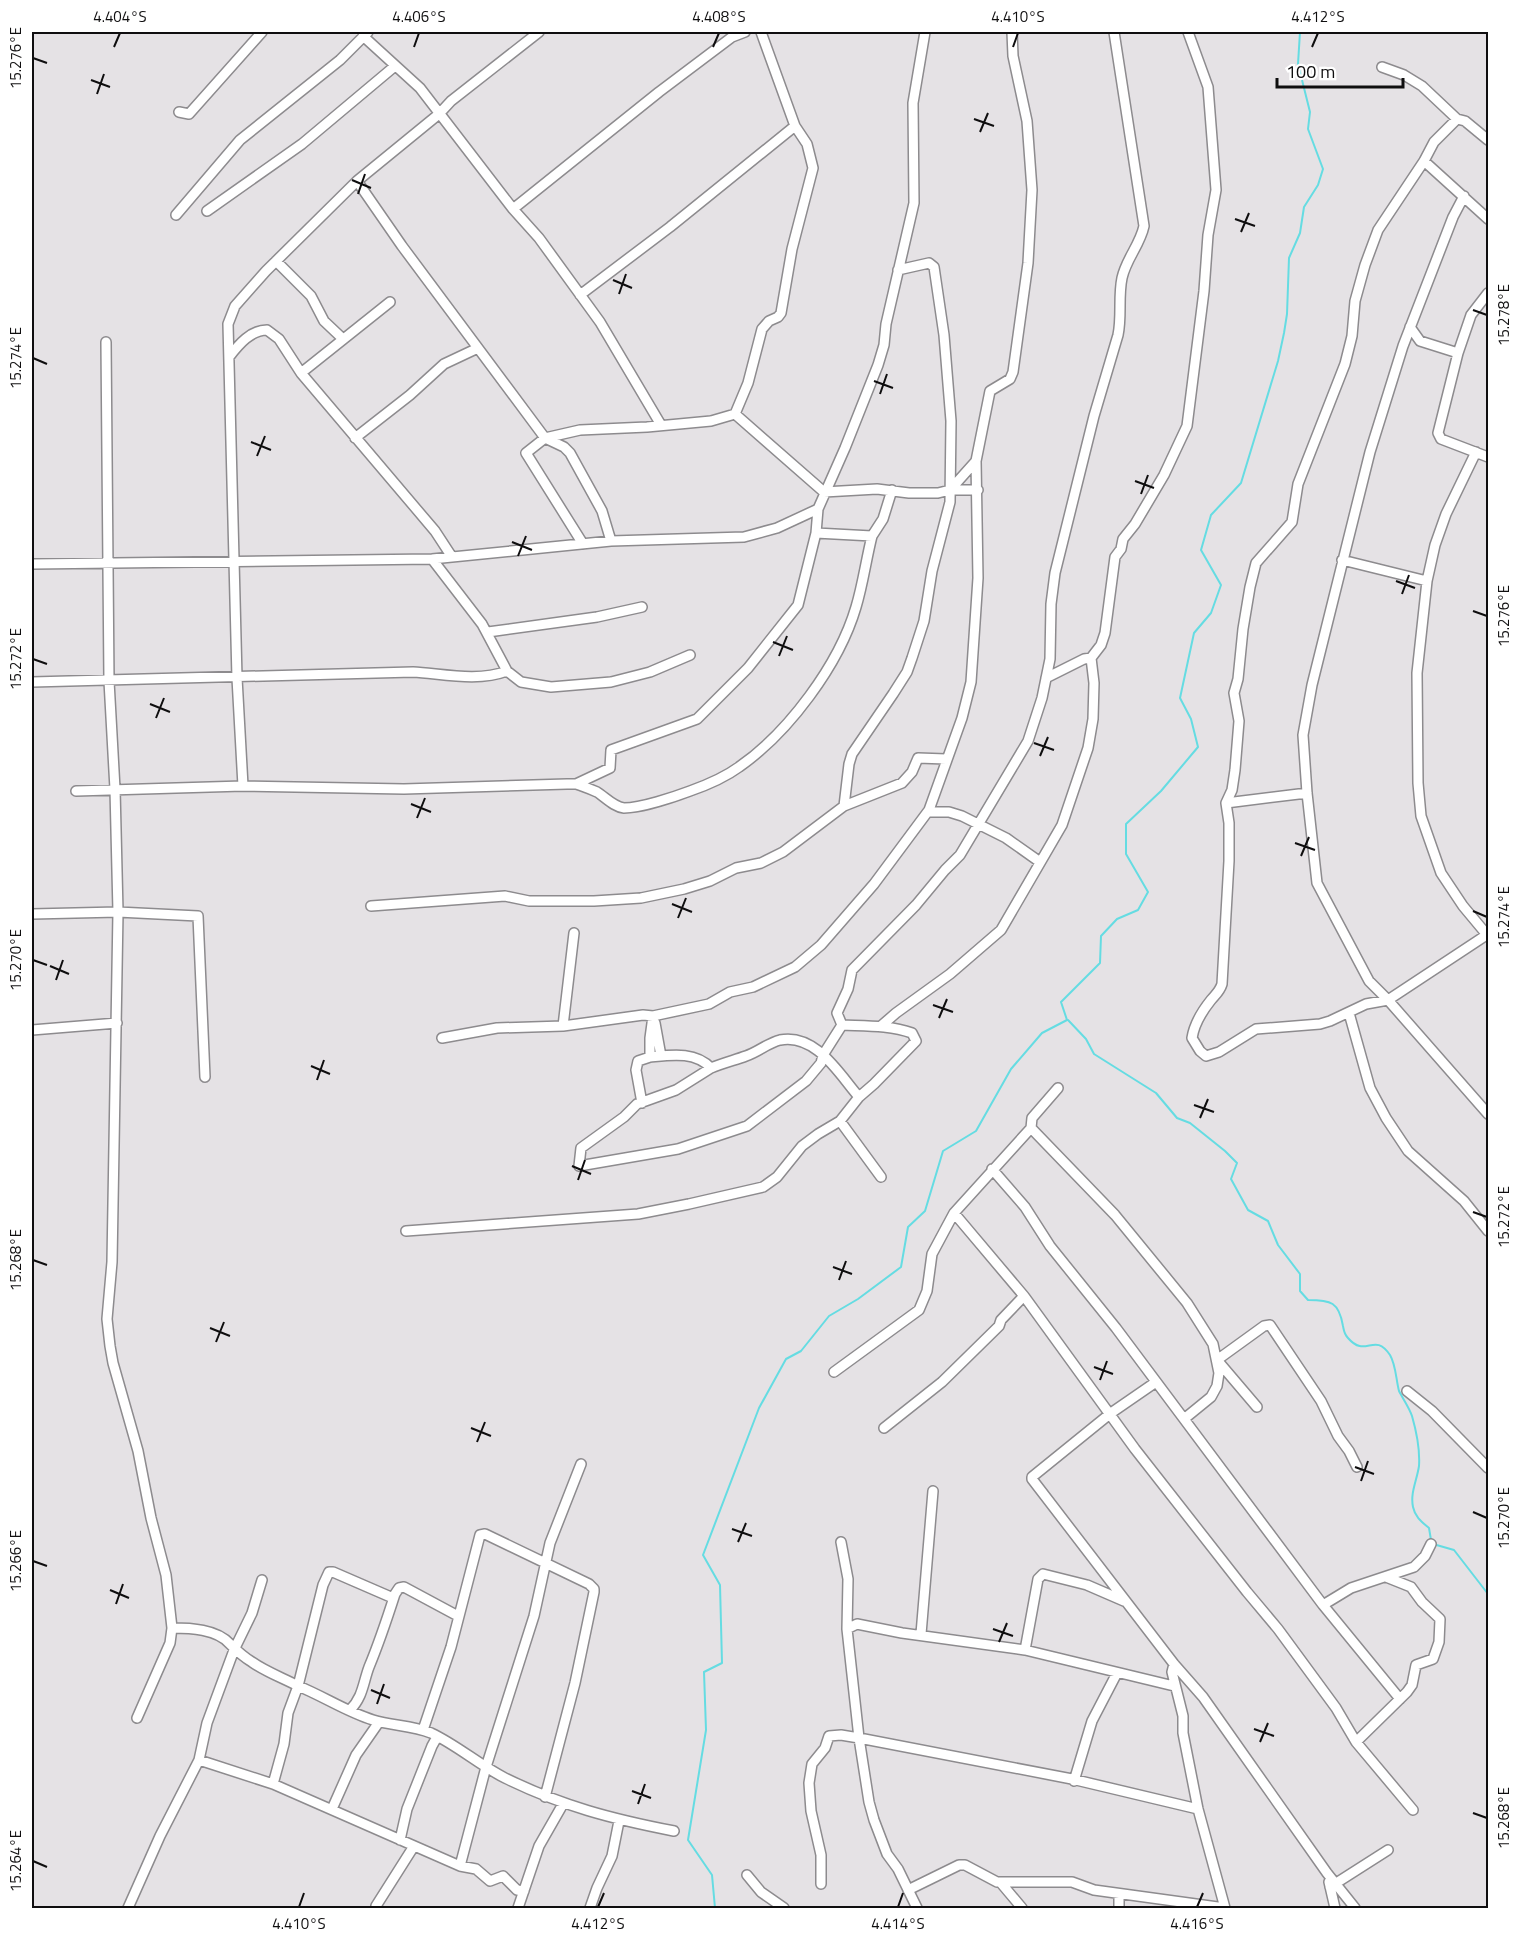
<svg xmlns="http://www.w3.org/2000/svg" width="1520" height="1940" viewBox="0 0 1520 1940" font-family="'Titillium Web',sans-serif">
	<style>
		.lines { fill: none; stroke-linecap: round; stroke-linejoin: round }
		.stream { stroke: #65dce2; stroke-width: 2 }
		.street-casing { stroke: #8d8b8e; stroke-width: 12 }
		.street { stroke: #fff; stroke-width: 9 }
		.ticks { fill: none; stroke: #0f0e0f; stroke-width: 2 }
		.neatline { fill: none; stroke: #0f0e0f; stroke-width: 2 }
		.ticks-label { font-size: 15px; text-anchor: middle; fill: #0f0e0f }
	</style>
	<rect width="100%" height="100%" fill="#e5e2e5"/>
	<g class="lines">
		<path class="stream" d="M1068,1020L1086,1039L1094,1054L1156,1093L1177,1118L1190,1123L1225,1151L1237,1163L1231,1179L1248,1210L1268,1221L1278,1245L1300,1274V1291L1308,1300C1331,1300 1339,1302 1343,1326C1344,1331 1344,1334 1348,1338C1366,1359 1374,1331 1390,1355C1396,1365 1396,1380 1399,1391C1403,1399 1409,1407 1412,1416C1416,1430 1420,1451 1419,1466C1417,1480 1410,1493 1413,1507C1415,1517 1422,1522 1429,1528L1431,1540
			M1433,1544L1454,1550L1488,1594
			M715,1908L712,1875L688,1840L706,1730L704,1672L722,1663L720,1585L703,1555L759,1408L786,1359L801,1351L829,1316L858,1299L901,1267L908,1227L925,1211L943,1151L976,1131L1011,1069L1042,1033L1067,1020L1061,1002L1100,963L1101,936L1117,919L1138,910L1148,892L1126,854V824L1161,791L1198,747L1191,719L1180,698L1194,633L1211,613L1221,585L1201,550L1211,515L1241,483L1278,361L1284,333L1287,314L1289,258L1300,233L1304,207L1318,185L1323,169L1308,129L1310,112L1298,64L1300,32"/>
		<defs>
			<path id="street" d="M363,36L420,88L513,209L539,238L600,322L661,425
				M1382,67L1404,75L1422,86L1457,119L1465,121L1488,140
				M179,112L189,114L262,32
				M1457,119L1434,142L1424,161L1378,230L1365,265L1355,301L1352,336L1345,364L1298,484L1292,522L1256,563L1250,587L1243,629L1238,679L1234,693L1239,721L1235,770L1232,790L1226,803L1229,823V861L1222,984C1220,991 1216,994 1211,1000C1203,1010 1194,1025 1192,1038L1200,1051L1206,1056L1219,1052L1256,1029L1320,1024L1330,1021L1366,1004L1388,1000L1488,934
				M1424,161L1488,219
				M357,181L402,246L545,438L564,447L570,453L602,511L611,541
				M1464,196L1453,217L1403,346L1370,452L1312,685L1303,735L1307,793L1317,883L1369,981L1388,1000L1488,1114
				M513,209L659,92L732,37L745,32
				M207,211L302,144L395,66
				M176,215L240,140L340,60L368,32
				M276,261L311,296L324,321L343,339
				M1488,293L1471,315L1458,353L1438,433L1441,439L1488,457
				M580,295L670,227L795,126
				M1410,327L1420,341L1458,353
				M106,342L109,681L115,789L118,912L112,1262L107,1319L110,1346L113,1363L138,1451L151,1518L166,1575L172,1628L170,1643L137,1718
				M229,357C239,344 251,330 267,330L279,339L301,373L435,531L452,557
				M301,373L390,302
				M735,414L824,492L877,489L909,493H938L950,490L976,461
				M355,438L410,395L444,364L478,348
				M1476,452L1446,514L1435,545L1427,581L1417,673L1418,783L1421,816L1441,873L1463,906L1488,936
				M950,490H978
				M816,533L872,536L883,519L892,490
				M583,544L526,453L545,438L580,430L647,427L711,421L735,414L748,383L762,329L769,321L778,317L781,313L792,249L813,168L807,144L795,126L761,32
				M432,559L482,624L507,671L521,682L551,687L611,682L650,672L690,655
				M1342,560L1427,581
				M32,564L432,559L611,541L744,537L777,528L818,509
				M488,632L597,617L642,607
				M1046,678L1084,659L1091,658L1101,645L1105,633L1115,557L1121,549L1123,539L1135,524L1164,475L1187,426L1204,291L1208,235L1216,190L1208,87L1188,32
				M32,682L413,672C444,674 478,682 507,671
				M576,784C583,786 590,789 597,792C605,797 614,807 624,808C641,808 674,797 690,791C707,785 724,778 739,767C788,733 839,665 856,607C863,584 866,560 872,536
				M243,786L237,678L228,324L235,306L266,271L357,181L439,114L451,101L539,32
				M76,791L243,786L404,789L567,784H576L610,768L611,750L697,719L748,668L798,605L816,533L818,509L845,448L878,365L884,345L886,324L914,203L913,103L925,32
				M1226,803L1307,793
				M844,806L849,764L852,754L893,694L907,672L912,658L924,621L932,571L950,502L951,421L944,335L934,267L929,263L898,270
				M928,812H949L962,816L1006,838L1040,862
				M371,906L505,896L529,901H594L641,898L684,889L710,881L736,868L761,863L783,852L844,806L902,783L912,772L918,758L946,759
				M32,914L118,912L198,916L205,1077
				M1349,1013L1370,1088L1386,1118L1408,1151L1464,1201L1488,1231
				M655,1023L661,1056
				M563,1026L574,933
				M881,1026L896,1013L950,974L1001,930L1062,825L1088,748L1093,719L1094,683L1091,658
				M32,1030L117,1023
				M442,1038L497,1028L563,1026L643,1015L653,1016L709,1004L730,992L753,987L795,967L821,945L874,884L929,810L962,718L971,682L978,578L976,461L990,391L1010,379L1013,372L1028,263L1032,190L1027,121L1013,56L1012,32
				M650,1057C671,1055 695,1051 711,1068C723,1063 735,1060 746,1056C758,1052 768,1043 780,1040C816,1033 839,1074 859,1097
				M711,1068L676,1090L637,1104L624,1117L581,1148L579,1166L678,1149L747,1126L806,1081L821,1063L823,1055L842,1025L837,1013L848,989L852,970L916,905L945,870L960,855L1028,741L1042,698L1050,659L1051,604L1055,573L1094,416L1118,335C1122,316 1118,297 1122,278C1126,259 1140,245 1144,226L1114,32
				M642,1103L636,1070L638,1061L650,1057V1038L653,1016
				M840,1121L881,1177
				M1031,1128L1115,1215L1187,1303L1213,1344L1219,1373L1217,1386L1211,1397L1184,1419
				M992,1169L1025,1207L1050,1246L1116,1328L1323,1605L1400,1699
				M954,1213L1024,1296L1135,1449L1247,1592L1278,1629L1336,1708L1356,1742L1413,1810
				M406,1231L638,1214L689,1204L763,1187L777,1177L802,1146L818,1134L840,1121L859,1097L874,1084L916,1041L912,1033C890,1025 865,1026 842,1025
				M834,1372L919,1310L927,1291L932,1254L954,1213L1031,1128L1032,1118L1058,1088
				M1156,1382L1111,1413L1032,1477V1479L1174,1664L1203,1697L1327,1873L1355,1908
				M1407,1391L1432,1411L1488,1468
				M1257,1407L1217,1360L1264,1326L1270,1325L1321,1401L1338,1436L1349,1451L1357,1467
				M884,1428L942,1382L999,1326L1001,1320L1024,1296
				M841,1542L848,1579L847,1629L859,1738L869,1802L874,1820L887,1854L898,1869L917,1908
				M1323,1605L1351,1588L1414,1567L1425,1556L1431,1544
				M172,1628C190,1628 217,1629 230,1644C238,1652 242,1656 252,1662C266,1672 283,1678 298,1686L323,1585L329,1572H333L393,1598
				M847,1629L857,1624L902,1633L1025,1650L1174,1686
				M921,1634L933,1491
				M1025,1650L1038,1579L1043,1574L1087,1585L1124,1601
				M1174,1664L1172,1672L1183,1716V1733L1198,1809L1225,1908
				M350,1710C363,1697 363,1683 369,1667C379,1643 387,1619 395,1594L399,1588L404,1587L458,1616
				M423,1730L451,1647L480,1535L485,1534L589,1584L594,1589V1592L575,1683L545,1797
				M1356,1742L1407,1692L1412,1685L1416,1665L1433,1659L1439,1642L1440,1619L1422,1602L1411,1587L1386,1577
				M199,1760L273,1784
				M1074,1781L1092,1721L1117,1673
				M332,1809L356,1755L379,1722
				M400,1840L407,1809L432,1746L437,1737
				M460,1866L486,1767L534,1616L550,1543L581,1464
				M747,1875L761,1892L784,1908
				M1329,1882L1335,1908
				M1001,1883L1022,1908
				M821,1884V1855L811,1811L809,1783L812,1764L825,1748L829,1736L841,1735L859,1738L1072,1779L1198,1809
				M1330,1887L1388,1850
				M908,1890L959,1865H965L997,1882H1072L1094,1890L1225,1908
				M524,1891L517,1890L503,1876L490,1881L476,1869L460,1866L273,1784L284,1744L288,1713L298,1686C323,1696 347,1712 373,1720C392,1726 412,1725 431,1733C457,1745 479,1765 505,1778C562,1806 612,1819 674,1831
				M376,1906L414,1846
				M128,1908L160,1836L199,1760L207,1723L234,1650L252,1613L262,1580
				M518,1908L539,1846L563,1804
				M590,1908L597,1888L612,1856L619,1821
				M1119,1908V1894"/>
		</defs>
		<use href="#street" class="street-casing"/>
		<use href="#street" class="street"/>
	</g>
	<path class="ticks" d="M114,47L120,33M414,47L419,33M713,47L719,33M1013,47L1018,33M1312,47L1318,33M33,58L47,63M91,80L110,87M97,94L104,74M974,119L994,126M980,132L988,113M352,180L371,188M358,194L365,174M1235,219L1255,226M1241,232L1249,213M613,280L632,288M619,294L626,274M1473,310L1487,315M33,358L47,364M874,381L893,388M880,394L887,374M251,442L271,450M257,456L265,436M1135,481L1154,488M1141,494L1148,475M512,542L532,550M518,556L526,536M1396,581L1415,588M1402,594L1409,575M1473,611L1487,616M773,642L793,650M779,656L787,636M33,659L47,664M150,704L170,712M156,718L164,698M1034,743L1054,750M1040,756L1048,737M411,804L431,812M417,818L425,798M1295,843L1315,850M1301,856L1309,837M672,904L692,912M1473,911L1487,917M678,918L686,898M33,960L47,965M50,966L69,974M56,980L63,960M933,1005L953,1012M939,1018L947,999M311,1066L330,1074M317,1080L324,1060M1194,1105L1214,1112M1200,1118L1208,1099M572,1166L591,1174M578,1180L585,1160M1473,1212L1487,1217M33,1260L47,1265M833,1267L852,1274M839,1280L846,1261M210,1328L230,1336M216,1342L224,1322M1094,1367L1113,1374M1100,1380L1107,1361M471,1428L491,1436M477,1442L485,1422M1355,1467L1374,1474M1361,1481L1368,1461M1473,1512L1487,1518M732,1529L752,1536M738,1542L746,1523M33,1561L47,1566M110,1590L129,1598M116,1604L123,1584M993,1629L1013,1636M999,1642L1007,1623M371,1690L390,1698M377,1704L384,1684M1254,1729L1274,1736M1260,1742L1268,1723M632,1791L651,1798M638,1804L645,1784M1473,1813L1487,1818M33,1861L47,1867M299,1907L304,1893M598,1907L604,1893M898,1907L903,1893M1197,1907L1203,1893"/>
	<rect width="1520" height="1940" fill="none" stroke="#ffffff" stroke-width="66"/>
	<path d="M1277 78v9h126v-9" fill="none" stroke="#0f0e0f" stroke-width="3"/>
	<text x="1286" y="78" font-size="18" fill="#0f0e0f" stroke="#ffffff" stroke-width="4.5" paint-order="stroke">100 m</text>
	<rect x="33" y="33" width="1454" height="1874" class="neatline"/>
	<g class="ticks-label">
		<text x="120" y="22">4.404°S</text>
		<text x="419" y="22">4.406°S</text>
		<text x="719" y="22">4.408°S</text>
		<text x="1018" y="22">4.410°S</text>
		<text x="1318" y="22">4.412°S</text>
		<text transform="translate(16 58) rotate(-90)" y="5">15.276°E</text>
		<text transform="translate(1504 315) rotate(-90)" y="5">15.278°E</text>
		<text transform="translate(16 358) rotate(-90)" y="5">15.274°E</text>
		<text transform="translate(1504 616) rotate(-90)" y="5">15.276°E</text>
		<text transform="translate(16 659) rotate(-90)" y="5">15.272°E</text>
		<text transform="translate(1504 917) rotate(-90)" y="5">15.274°E</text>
		<text transform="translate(16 960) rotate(-90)" y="5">15.270°E</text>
		<text transform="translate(1504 1217) rotate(-90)" y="5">15.272°E</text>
		<text transform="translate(16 1260) rotate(-90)" y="5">15.268°E</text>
		<text transform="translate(1504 1518) rotate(-90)" y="5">15.270°E</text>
		<text transform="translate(16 1561) rotate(-90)" y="5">15.266°E</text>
		<text transform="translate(1504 1818) rotate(-90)" y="5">15.268°E</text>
		<text transform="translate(16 1861) rotate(-90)" y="5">15.264°E</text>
		<text x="299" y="1929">4.410°S</text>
		<text x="598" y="1929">4.412°S</text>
		<text x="898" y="1929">4.414°S</text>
		<text x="1197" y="1929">4.416°S</text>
	</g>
</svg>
